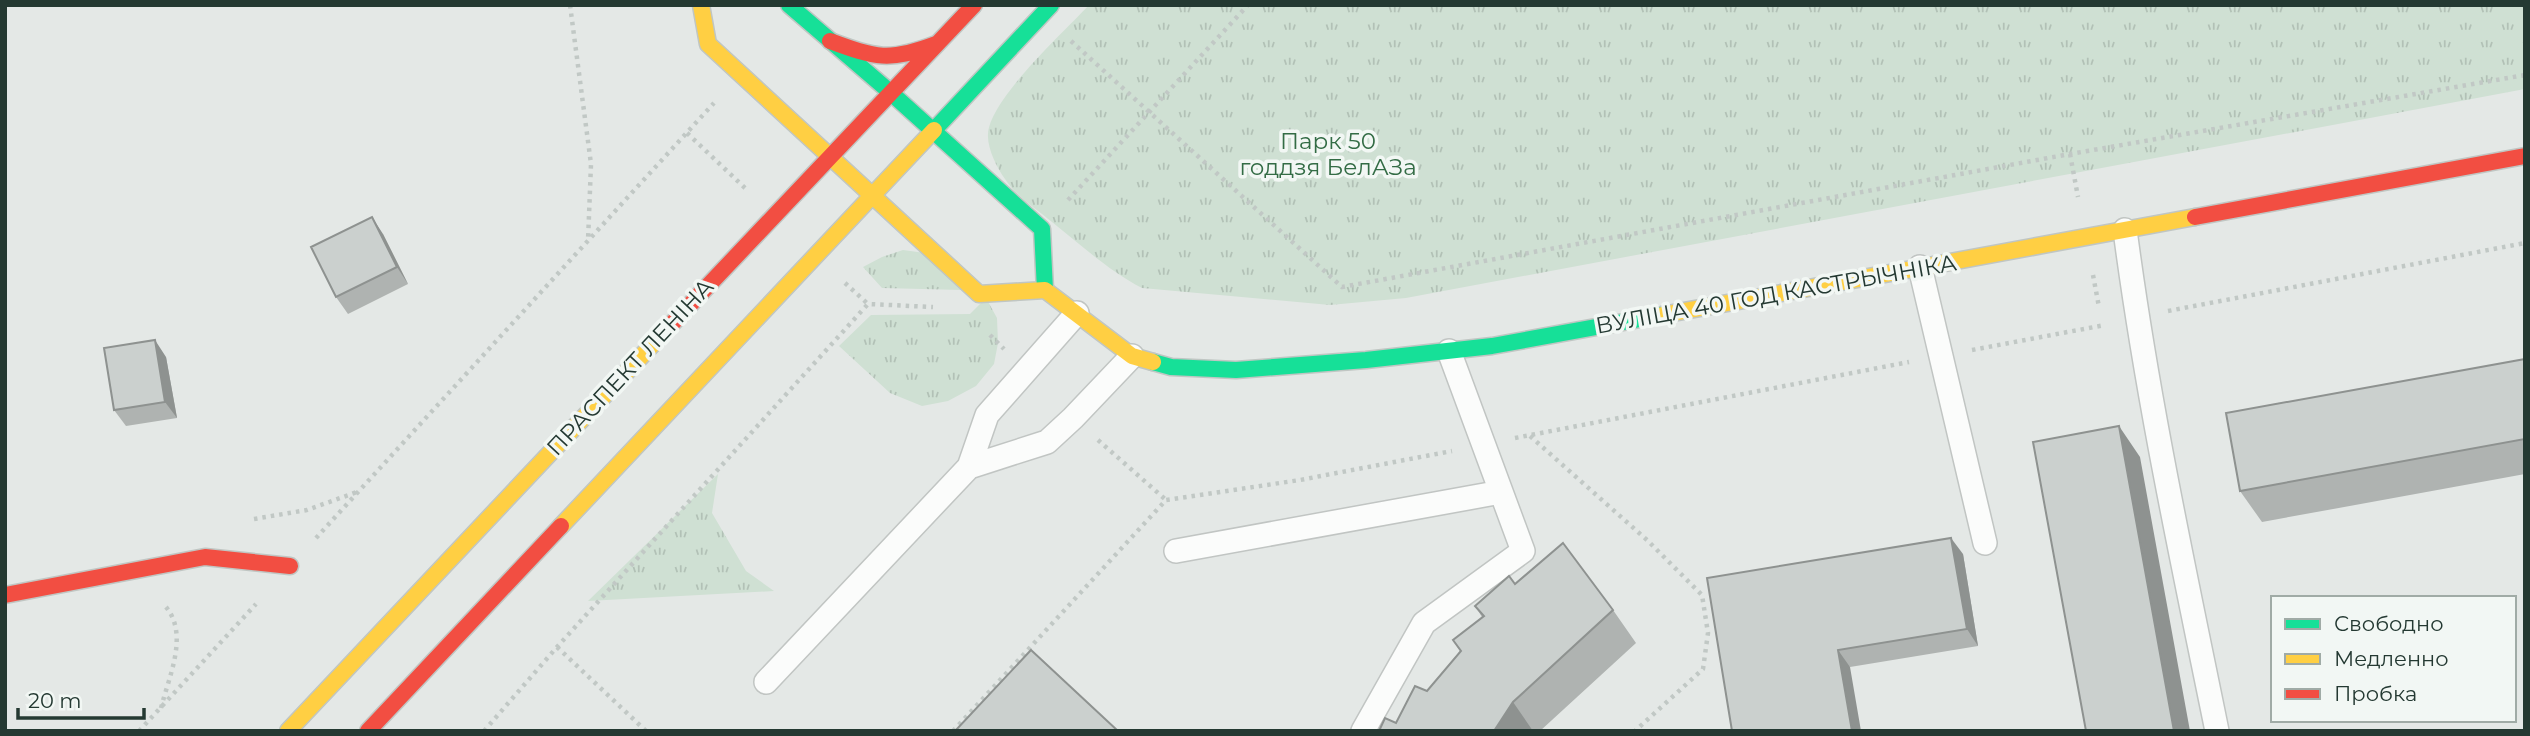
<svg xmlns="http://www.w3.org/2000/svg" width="2530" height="736" viewBox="0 0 2530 736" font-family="Montserrat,sans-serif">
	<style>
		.grass { fill: url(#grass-tufts) }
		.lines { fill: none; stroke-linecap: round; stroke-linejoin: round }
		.lane-casing { stroke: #c1c5c3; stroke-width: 26 }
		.fast-casing { stroke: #c0c6c3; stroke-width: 19 }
		.slow-casing { stroke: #c0c6c3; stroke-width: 19 }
		.jam-casing { stroke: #c0c6c3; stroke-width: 19 }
		.path { stroke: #c1c8c5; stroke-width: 4.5; stroke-dasharray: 3.5 5; stroke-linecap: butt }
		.lane { stroke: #fbfcfb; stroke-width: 23 }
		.fast { stroke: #16e098; stroke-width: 16 }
		.slow { stroke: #ffcf43; stroke-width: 16 }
		.jam { stroke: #f24e42; stroke-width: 16 }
		.wall { fill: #afb3b1 }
		.shaded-wall { fill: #8e9290 }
		.building { fill: #cbd0ce; stroke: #8e9290; stroke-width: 2 }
		.labels { text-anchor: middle; stroke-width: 7; stroke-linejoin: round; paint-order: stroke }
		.park-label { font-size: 23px; fill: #336c45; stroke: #f2f7f4 }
		.street-label { font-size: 23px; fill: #243932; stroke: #f2f7f4 }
	</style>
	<defs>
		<pattern id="grass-tufts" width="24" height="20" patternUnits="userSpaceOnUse" patternTransform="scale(1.75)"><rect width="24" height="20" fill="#cfe0d3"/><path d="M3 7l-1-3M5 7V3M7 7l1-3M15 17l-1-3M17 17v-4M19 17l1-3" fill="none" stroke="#b2c1b6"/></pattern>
	</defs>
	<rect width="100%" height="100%" fill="#e4e8e6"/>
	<path class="grass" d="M1089,5H2525V89L1406,298L1330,305L1142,288C1109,271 1081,245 1052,222C1036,209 1016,196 1005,179C997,168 987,148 988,134C990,99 1064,32 1089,5Z
		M903,250L947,256L962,290L882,288L863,267L882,257Z
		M986,298L997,318L998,343L994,364L976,386L948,401L922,406L890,393L839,346L871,315L970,314Z
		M718,474L712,513L746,571L774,591L588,601Z"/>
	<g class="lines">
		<defs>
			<path id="lane" d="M2125,230C2147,398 2183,564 2217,731
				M1920,267L1985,543
				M969,467L1047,442L1073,418L1132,356
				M1176,551L1501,492
				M766,682L969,467L987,415L1077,313
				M1363,731L1424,623L1523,551L1449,351"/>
			<path id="fast" d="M789,5L890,92L1042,229L1045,290
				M934,130L1051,5
				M1153,362L1171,367L1236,370L1366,360L1492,346L1662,315"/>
			<path id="slow" d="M701,5L708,44L979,294L1045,290L1132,356L1153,362
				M1662,315L2195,217
				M561,526L934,130
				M288,731L668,328"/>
			<path id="jam" d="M830,41C876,58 889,62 936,44
				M2195,217L2525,156
				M668,328L974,5
				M5,595L205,557L290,566
				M368,731L561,526"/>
		</defs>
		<use href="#lane" class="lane-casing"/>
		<use href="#fast" class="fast-casing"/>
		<use href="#slow" class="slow-casing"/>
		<use href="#jam" class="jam-casing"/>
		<path class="path" d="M570,5L591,164L588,241
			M1071,41L1342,287L2070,154L2525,75
			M687,133L745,188
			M2070,154L2078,197
			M1068,200L1248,5
			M2093,275L2099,307
			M845,283L868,304
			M2168,311L2525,243
			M990,335L1004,349
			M1972,350L2105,325
			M1530,436L1647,540L1702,595L1708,633L1703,669L1635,731
			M1515,438L1909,362
			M1098,440L1166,500
			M254,519L307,510L357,492
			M316,538L714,103
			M557,647L646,731
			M161,708C169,676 189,635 166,607
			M139,731L256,604
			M484,731L557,647L868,304L933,307
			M953,731L1166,500L1300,480L1452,451"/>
		<use href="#lane" class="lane"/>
		<use href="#fast" class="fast"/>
		<use href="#slow" class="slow"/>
		<use href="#jam" class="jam"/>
	</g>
	<path class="wall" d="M383,234L408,284L348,314L336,297Z
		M166,357L177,418L126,426L114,410Z
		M2525,359V474L2262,522L2240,491Z
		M1963,554L1978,646L1850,667L1707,578Z
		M1515,584L1613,610L1636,643L1540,731H1379L1396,723L1427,691L1460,651L1453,640L1482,617L1475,606Z"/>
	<path class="shaded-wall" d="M372,217L383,234L408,284L397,267Z
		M155,340L166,357L177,418L165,402Z
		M2119,426L2140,457L2190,731H2174Z
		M1951,538L1963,554L1978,646L1967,629Z
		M1838,650L1850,667L1861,731H1852Z
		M1513,702L1533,731H1494Z"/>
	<path class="building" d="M372,217L397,267L336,297L311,247Z
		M155,340L165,402L114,410L104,348Z
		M2525,359V439L2240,491L2226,413Z
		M2119,426L2174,731H2086L2033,442Z
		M1951,538L1967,629L1838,650L1852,731H1732L1707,578Z
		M1563,543L1613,610L1513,702L1494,731H1379L1385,718L1396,723L1415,686L1427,691L1461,651L1453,640L1484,616L1475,606L1509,576L1515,584Z
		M1031,650L1118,731H955Z"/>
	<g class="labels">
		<g class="park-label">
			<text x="1328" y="149">Парк 50<tspan x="1328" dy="26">годдзя БелАЗа</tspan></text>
		</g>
		<g class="street-label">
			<text transform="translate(1776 294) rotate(-10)" y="8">ВУЛІЦА 40 ГОД КАСТРЫЧНІКА</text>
			<text transform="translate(630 367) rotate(-47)" y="8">ПРАСПЕКТ ЛЕНІНА</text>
		</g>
	</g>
	<rect width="2530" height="736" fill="none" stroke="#243932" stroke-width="14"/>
	<rect x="2271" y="596" width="245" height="126" fill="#f2f7f4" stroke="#a0aba6" stroke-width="2"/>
	<rect x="2285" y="619" width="35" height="10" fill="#16e098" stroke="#a0aba6" stroke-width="2"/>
	<text x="2334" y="631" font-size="21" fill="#243932">Свободно</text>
	<rect x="2285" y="654" width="35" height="10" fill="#ffcf43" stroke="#a0aba6" stroke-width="2"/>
	<text x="2334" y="666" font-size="21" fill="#243932">Медленно</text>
	<rect x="2285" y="689" width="35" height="10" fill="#f24e42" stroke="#a0aba6" stroke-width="2"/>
	<text x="2334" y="701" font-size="21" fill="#243932">Пробка</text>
	<path d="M18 708v10h126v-10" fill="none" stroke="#243932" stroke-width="3.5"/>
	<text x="28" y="708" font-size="21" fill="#243932" stroke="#f2f7f4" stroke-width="5" paint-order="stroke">20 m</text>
</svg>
